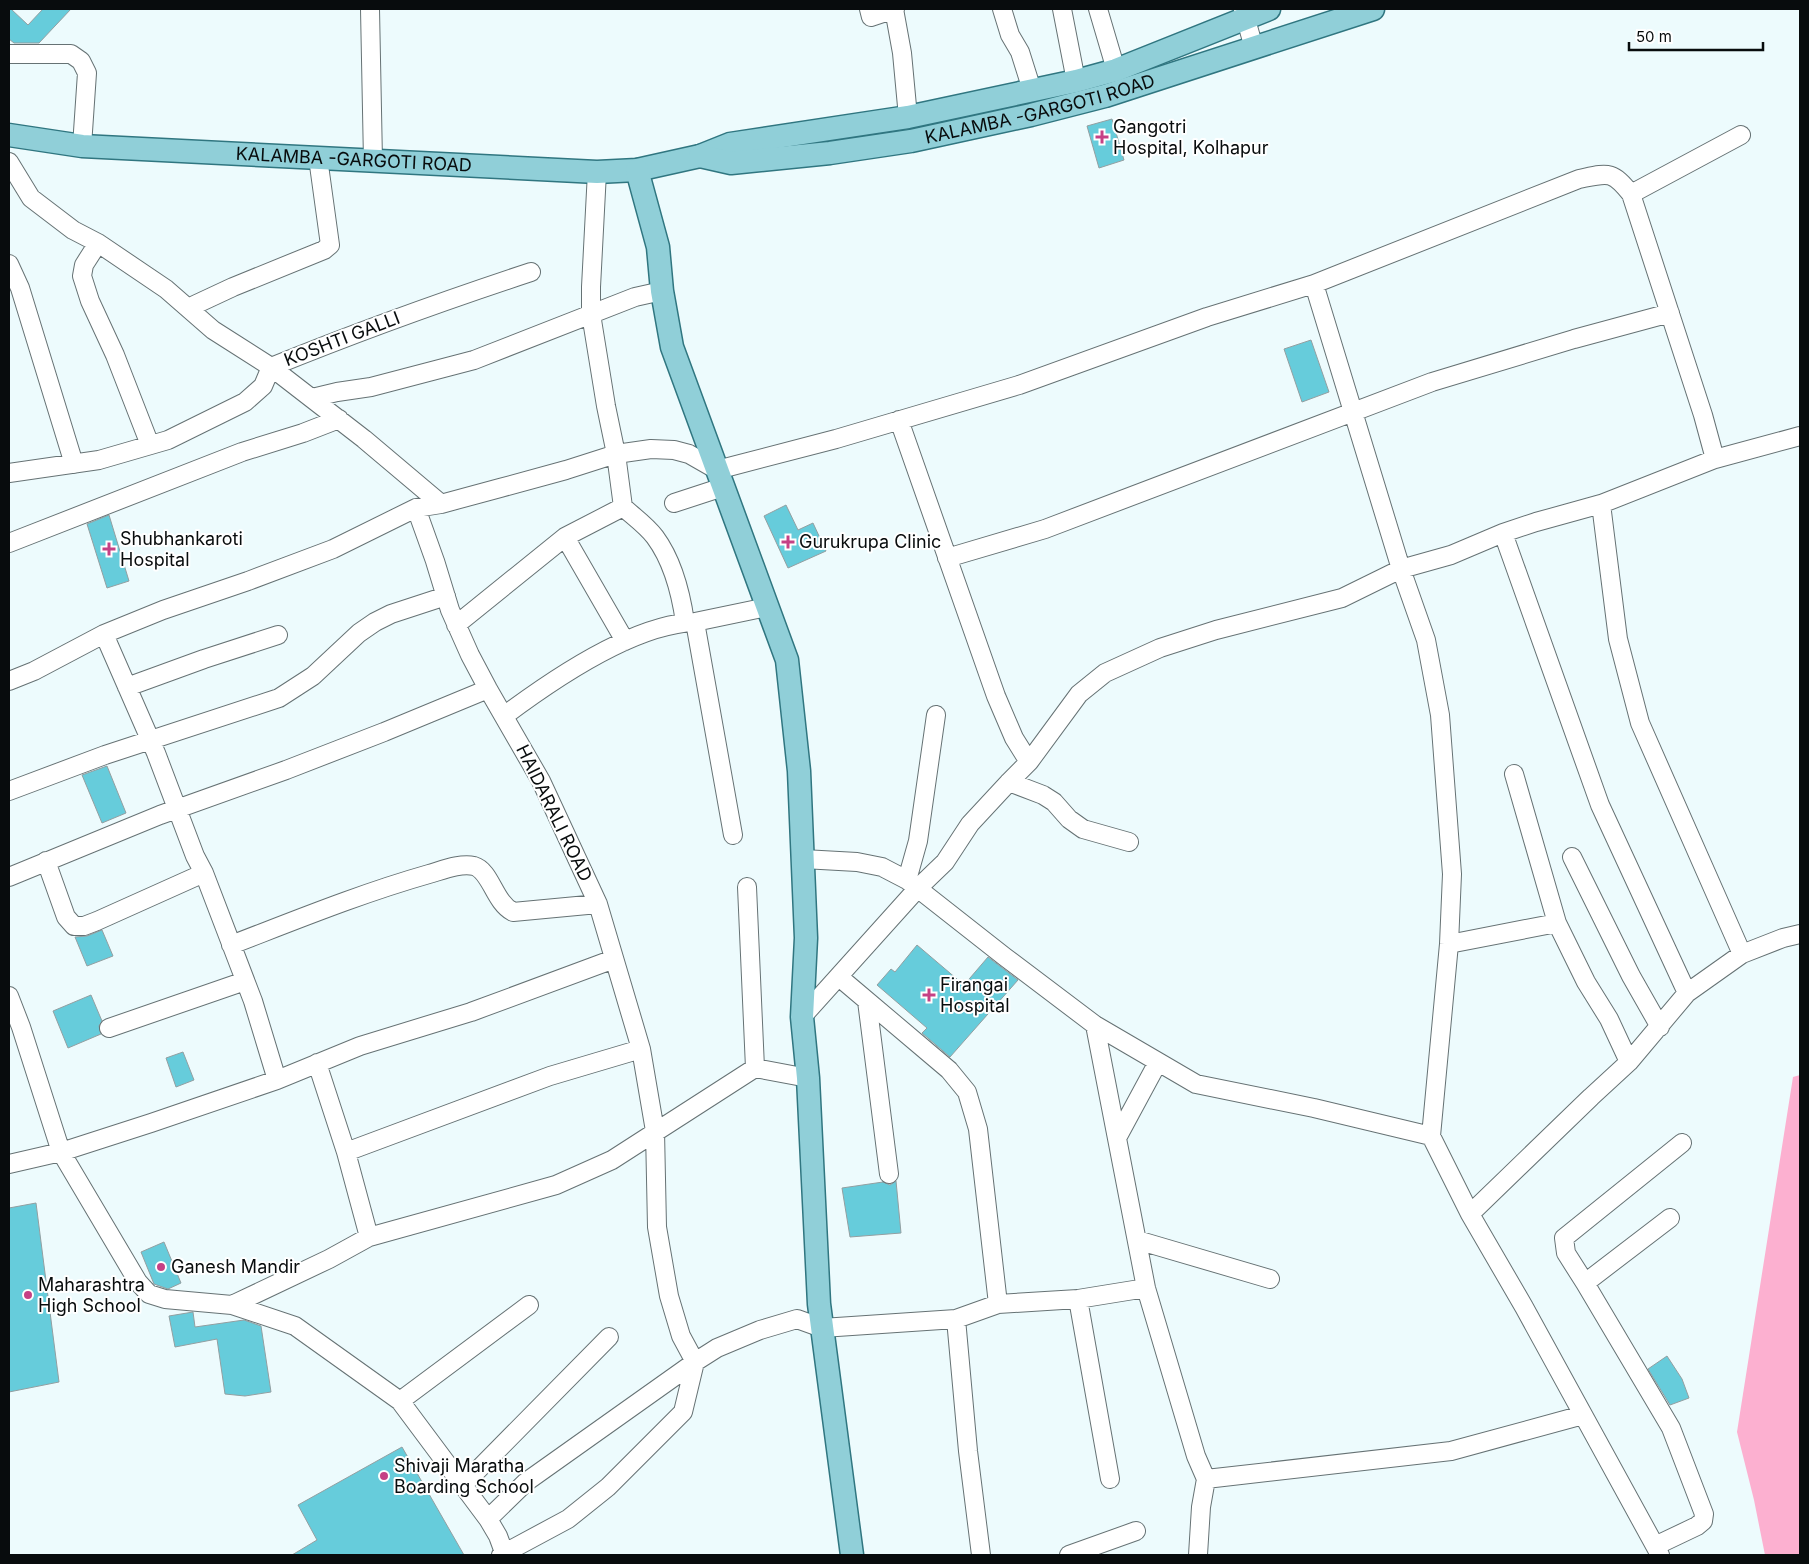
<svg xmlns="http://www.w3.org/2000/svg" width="1809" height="1564" viewBox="0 0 1809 1564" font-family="Inter,sans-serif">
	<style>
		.water { fill: #fcb0d0 }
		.building { fill: #66ccdb; stroke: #939fa1 }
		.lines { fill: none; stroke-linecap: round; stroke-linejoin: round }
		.minor-casing { stroke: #667274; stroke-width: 20 }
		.major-casing { stroke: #307680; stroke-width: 25 }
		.minor { stroke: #fff; stroke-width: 18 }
		.major { stroke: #90cfd8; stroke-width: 22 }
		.poi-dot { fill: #c54185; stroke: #fff; stroke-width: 2 }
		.labels { text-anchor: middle; stroke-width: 4; stroke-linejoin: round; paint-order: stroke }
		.street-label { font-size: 18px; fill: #080c0d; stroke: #fff }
		.poi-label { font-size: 18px; fill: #080c0d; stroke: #fff; text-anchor: start }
	</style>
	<rect width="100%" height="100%" fill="#edfbfd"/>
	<path class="water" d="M1800,1075V1555H1765L1754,1500L1737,1432L1793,1077Z"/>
	<path class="building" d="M9,9H11L28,25L43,9H71L39,43H14L9,39Z
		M1112,119L1124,160L1099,168L1087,126Z
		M1311,340L1329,392L1302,402L1284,349Z
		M786,505L798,530L813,523L826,551L788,568L764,516Z
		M109,515L129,581L107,588L87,524Z
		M107,766L126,813L102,823L82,775Z
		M102,930L113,956L87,966L75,937L87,936Z
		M917,945L964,985L988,957L1018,980L950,1057L922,1033L927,1028L877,985L891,969L895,972Z
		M91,995L102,1021L99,1026L101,1034L68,1048L53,1011Z
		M183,1052L194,1080L176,1087L166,1058Z
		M896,1181L901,1233L850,1237L842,1188L883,1182L890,1185Z
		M36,1203L59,1382L9,1392V1208Z
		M164,1242L181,1283L168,1289L154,1284L141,1252Z
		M193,1312L195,1327L244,1320L261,1326L271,1392L245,1396L225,1394L217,1339L175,1347L169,1316Z
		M1667,1356L1682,1379L1689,1398L1670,1405L1648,1369Z
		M402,1447L464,1555H292L317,1540L298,1505Z"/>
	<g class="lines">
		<defs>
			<path id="minor" d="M370,9L373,161
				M869,9L871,17L895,9
				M894,9L902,53L908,117
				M1002,9L1010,35L1020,52L1032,90
				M1062,9L1076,81
				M1098,9L1116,70
				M1243,9L1254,48
				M9,54H71L81,61L87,73L82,146
				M9,162L31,198L73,230L98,243L166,289L213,330L271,367L364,439L441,504
				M1631,194L1741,135
				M98,243L84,265L82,276L90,301L115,355L150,445
				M9,264L20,288L74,464
				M1314,284L1579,179C1608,173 1612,170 1631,194L1703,415L1715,459
				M188,308L233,287L324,250L330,245L318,158
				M312,398L337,392L371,387L474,360L635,297L662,291
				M899,420L996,696L1014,738L1029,762
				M9,473L99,460L168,440L245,402L263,386L271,367C357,332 443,301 531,272
				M674,503L723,487
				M1601,504L1618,639L1640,723L1742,954
				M623,507C633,516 647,526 655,537C672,560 681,594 685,622
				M416,508L435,561L450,610L470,655L488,689L541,781L598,904L641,1049L655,1131L657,1227L669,1296L681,1336L695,1362L526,1482L488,1519
				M1503,533L1600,805L1687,993
				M565,537L625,641
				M9,543L242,452L303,433L339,419
				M947,558L1045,529L1432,382L1574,339L1670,313
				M695,622L733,835
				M456,625L565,537L623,507L616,454L606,406L591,314V287L597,172
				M104,634L156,753L195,856L204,873L253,1001L277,1080
				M9,681L34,671L104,634L163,610L248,581L333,549L416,508L441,504L500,488L566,470L616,454L651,449L674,450L689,454L717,470L836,439L1019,385L1207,317L1314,284L1401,569L1426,640L1440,715L1452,874L1449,944L1431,1136L1470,1214L1524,1307L1660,1555
				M127,687L204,659L278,635
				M504,716C552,680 634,624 695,622L767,607
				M1514,774L1557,923
				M1009,782L1043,795L1054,802L1069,819L1083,829L1129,842
				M9,791L105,755L279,698L313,676L359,633L375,622L391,614L446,596
				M1572,857L1631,976L1660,1027
				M803,859L857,862L882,867L907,880L1005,957L1095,1025L1196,1084L1314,1108L1431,1136
				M46,861L66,917L74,926H84L97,921L204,873
				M9,877L160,815L286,770L384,732L488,689
				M907,880L918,841L936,715
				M747,887L755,1068
				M1449,944L1557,923L1586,982L1609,1019L1629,1062
				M231,945C296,920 362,893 429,874C443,870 460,863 474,866C491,871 494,902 513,912L598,904
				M839,977L949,1070L967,1092L978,1129L998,1304
				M9,996L21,1027L61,1152L138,1282L149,1294L165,1299L232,1305L295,1326L400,1401L488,1519L498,1536L505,1555
				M867,1001L889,1174
				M802,1017L918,888L945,862L970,824L1009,782L1029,762L1079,694L1105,673L1160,648L1216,630L1342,598L1401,569L1451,555L1503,533L1536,522L1601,504L1715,459L1800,436
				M1095,1025L1146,1288L1196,1456L1206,1479L1201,1507L1198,1555
				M109,1028L245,981
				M317,1063L346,1152L369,1237
				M1117,1138L1158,1062
				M346,1152L550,1076L641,1049
				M9,1164L61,1152L151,1123L277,1080L360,1046L471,1012L614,959
				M1470,1214L1591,1097L1629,1062L1687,993L1742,954L1783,938L1800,934
				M1137,1240L1270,1279
				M1585,1283L1566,1253L1564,1238L1682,1143
				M1078,1299L1110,1479
				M232,1305L329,1259L369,1237L556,1185L612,1160L755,1068L808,1078
				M956,1319L968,1451L981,1555
				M400,1401L529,1305
				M1206,1479L1451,1451L1583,1415
				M463,1485L609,1337
				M1655,1546L1697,1526L1703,1521L1704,1514L1671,1428L1585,1283L1670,1218
				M501,1555L568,1519L608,1487L683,1412L695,1362L717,1348L760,1330L797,1319L822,1328L956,1319L998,1304L1078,1299L1146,1288
				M1069,1555L1136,1531"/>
			<g id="major">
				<path id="s1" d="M9,135L82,146L597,172L637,170L700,156L730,144L908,117L1076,81L1116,70L1269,9"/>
				<path id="s2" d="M700,156L731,163L830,153L911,141L1031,115L1105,96L1373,9"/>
				<path d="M637,170L658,247L662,291L672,347L787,660L799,771L806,938L802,1017L808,1078L819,1304L852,1555"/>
			</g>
		</defs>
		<use href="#minor" class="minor-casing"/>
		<use href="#major" class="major-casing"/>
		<use href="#minor" class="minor"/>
		<use href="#major" class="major"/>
	</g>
	<g class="poi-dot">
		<path d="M1099.5 129.5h5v5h5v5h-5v5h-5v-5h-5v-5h5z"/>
		<path d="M785.5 534.5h5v5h5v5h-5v5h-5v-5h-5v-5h5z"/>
		<path d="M106.5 541.5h5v5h5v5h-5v5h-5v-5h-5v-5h5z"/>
		<path d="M926.5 987.5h5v5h5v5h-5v5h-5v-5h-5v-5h5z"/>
		<circle cx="161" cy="1267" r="5"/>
		<circle cx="28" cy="1295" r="5"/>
		<circle cx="384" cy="1476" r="5"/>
	</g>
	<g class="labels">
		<g class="street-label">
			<text dy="6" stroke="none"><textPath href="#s2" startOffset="346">KALAMBA -GARGOTI ROAD</textPath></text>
			<text dy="6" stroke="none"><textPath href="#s1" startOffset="346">KALAMBA -GARGOTI ROAD</textPath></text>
			<text transform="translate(342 339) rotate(-21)" y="6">KOSHTI GALLI</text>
			<text transform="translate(554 813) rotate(64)" y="6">HAIDARALI ROAD</text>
		</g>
		<g class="poi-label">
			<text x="1113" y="133">Gangotri<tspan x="1113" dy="21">Hospital, Kolhapur</tspan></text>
			<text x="120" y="545">Shubhankaroti<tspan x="120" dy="21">Hospital</tspan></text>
			<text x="799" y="548">Gurukrupa Clinic</text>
			<text x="940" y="991">Firangai<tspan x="940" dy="21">Hospital</tspan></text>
			<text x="171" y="1273">Ganesh Mandir</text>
			<text x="38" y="1291">Maharashtra<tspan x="38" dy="21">High School</tspan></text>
			<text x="394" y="1472">Shivaji Maratha<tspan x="394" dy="21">Boarding School</tspan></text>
		</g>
	</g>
	<rect width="1809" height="1564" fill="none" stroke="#080c0d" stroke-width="20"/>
	<path d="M1629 42v8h134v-8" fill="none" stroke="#080c0d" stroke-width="2.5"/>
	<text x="1636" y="42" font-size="15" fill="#080c0d" stroke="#ffffff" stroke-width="4" paint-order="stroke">50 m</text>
</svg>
